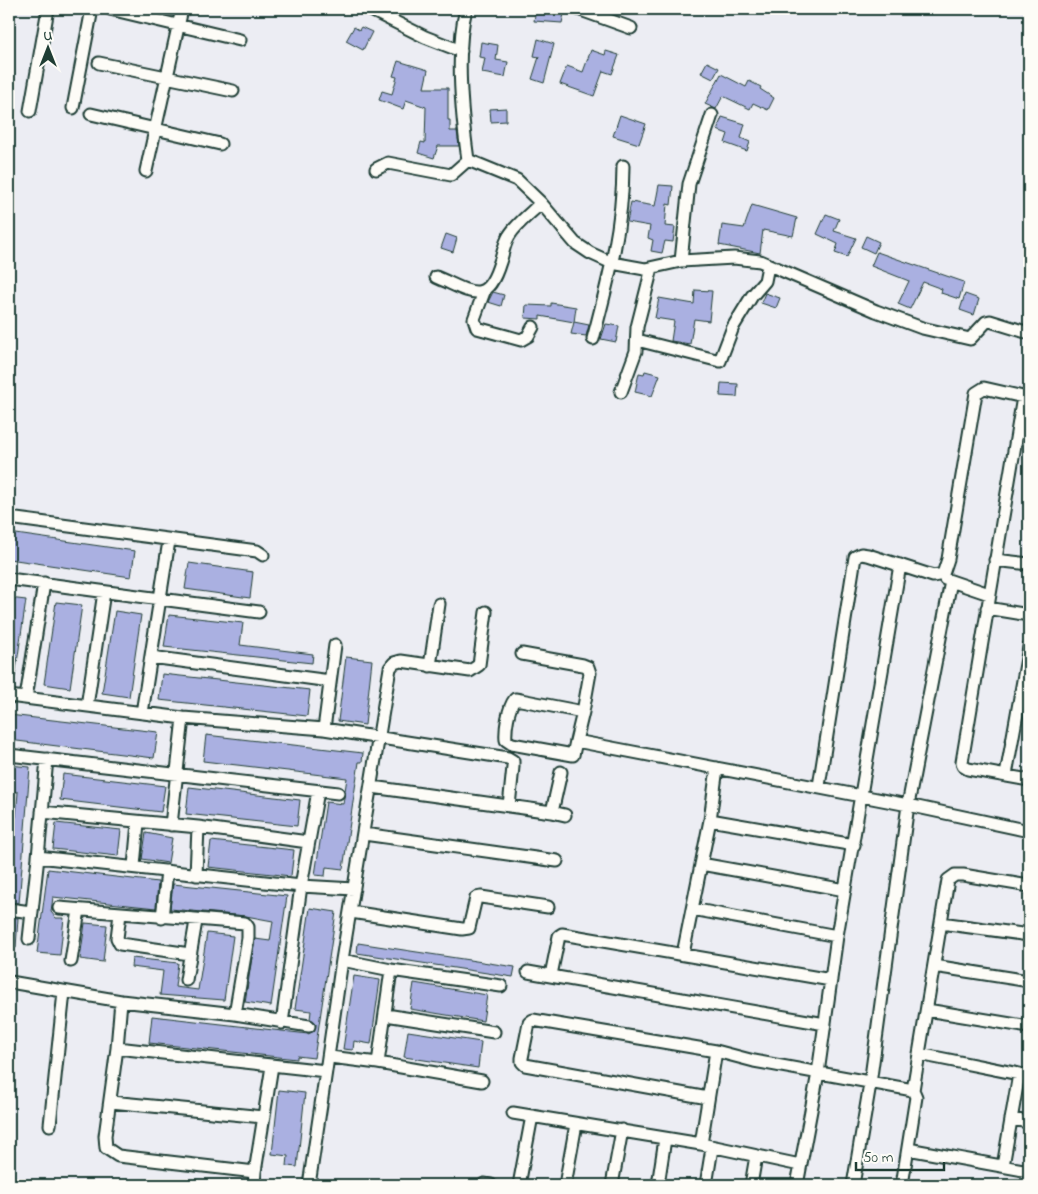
<svg xmlns="http://www.w3.org/2000/svg" width="1038" height="1194" viewBox="0 0 1038 1194" font-family="'Indie Flower',sans-serif">
	<style>
		.building { fill: #aab0e1; stroke: #1f3d34 }
		.lines { fill: none; stroke-linecap: round; stroke-linejoin: round }
		.street-casing { stroke: #1f3d34; stroke-width: 15 }
		.street { stroke: #fdfcf7; stroke-width: 11 }
	</style>
	<rect width="100%" height="100%" fill="#ecedf3"/>
	<filter id="ink" filterUnits="userSpaceOnUse"><feTurbulence type="fractalNoise" baseFrequency=".02" numOctaves="2"/><feDisplacementMap in="SourceGraphic" scale="10" xChannelSelector="R" yChannelSelector="G"/><feConvolveMatrix kernelMatrix="1 2 1 2 8 2 1 2 1" color-interpolation-filters="sRGB"/></filter>
	<g filter="url(#ink)">
		<path class="building" d="M536,9H565L562,23L534,21Z
			M354,27L359,30L361,27L372,32L363,50L346,41Z
			M538,39L554,44L544,83L532,79L539,57L534,56Z
			M481,42L498,45L496,60L508,62L505,77L482,73L485,58L479,57Z
			M591,50L605,55L606,51L619,55L612,74L603,71L594,96L560,84L567,66L583,72Z
			M398,61L428,70L424,88H448V120H450V131H457L459,146H438L434,158L418,153L421,142L425,143L426,107L406,100L403,109L379,100L382,91L392,94L397,77L393,76Z
			M707,62L719,68L713,79L701,73Z
			M721,74L746,87L749,81L761,87L760,89L774,98L768,110L753,103L750,109L723,96L716,109L705,104Z
			M506,108V121L491,122L490,109Z
			M620,115L646,124L639,144L613,136Z
			M722,117L745,124L741,138L750,142L747,151L725,143L728,134L717,130Z
			M659,185L673,186L671,205L667,204L665,226L675,227L673,242L665,241L662,253L651,251L653,240L648,238L650,226L627,222L631,202L655,206Z
			M752,205L797,218L793,236L763,230L760,253L719,245L722,225L744,228Z
			M826,214L839,219L834,231L856,238L847,257L835,253L838,244L817,234Z
			M446,234L457,238L453,252L441,248Z
			M866,236L879,242L874,253L861,247Z
			M877,252L964,282L959,299L941,293L942,289L923,282L910,309L898,304L909,281L871,266Z
			M695,290L712,291L709,321L694,319L690,344L671,341L674,321L655,318L659,298L694,304Z
			M493,292L504,295L501,306L488,302Z
			M765,293L780,298L776,308L761,303Z
			M965,294L979,299L974,315L960,310Z
			M551,303L576,307L574,322L540,316V319L525,318L526,305L551,306Z
			M574,322L589,325L586,336L571,334Z
			M606,324L619,326L616,342L601,339Z
			M645,371L660,375L652,396L635,392L639,373L644,374Z
			M721,383L738,384L737,397L720,396Z
			M9,533L135,551L131,577L9,559Z
			M189,563L253,572L250,598L185,589Z
			M9,598L26,600L15,677H9Z
			M56,602L82,605L70,688L44,684Z
			M115,611L141,615L129,697L102,693Z
			M169,615L243,623L240,645L313,654L312,663L164,647Z
			M346,657L372,660L365,725L338,721Z
			M162,674L310,690L307,716L159,700Z
			M9,715L158,732L154,758L9,740Z
			M206,735L363,753L362,762H359L343,869L326,867L325,876L315,875L326,802L343,804L347,778L203,761Z
			M9,765L30,767L19,903L9,902L13,854L9,853V817H16L18,792L9,791Z
			M63,774L165,786L161,812L60,800Z
			M189,787L300,800L297,826L186,814Z
			M56,823L121,830L118,856L53,849Z
			M146,833L172,838L168,863L142,859Z
			M211,841L294,850L291,876L208,867Z
			M48,869L158,882L156,908L53,897L51,912L56,918H64L60,955L37,953Z
			M173,884L287,896L271,1006L245,1002L255,939L270,941L273,921L246,916L170,909Z
			M310,908L336,912L314,1058L297,1056V1059L149,1043L152,1016L308,1034L314,1031L316,1024L310,1019L311,1011L295,1009Z
			M9,917L18,918L16,948H9Z
			M85,923L107,925L103,962L80,959Z
			M207,933L233,936L224,1000L160,995L163,971L131,967L132,958L178,963L175,987L198,990Z
			M358,943L515,967L513,977L357,953Z
			M354,976L380,980L371,1044L354,1041L353,1050L343,1049Z
			M414,983L487,995L483,1021L410,1009Z
			M408,1031L481,1042L478,1068L404,1057Z
			M279,1090L305,1093L297,1167L287,1166L288,1156L272,1154Z"/>
		<g class="lines">
			<defs>
				<path id="street" d="M110,9L240,40
					M369,9L425,37L461,51
					M466,9C455,51 462,117 468,160L517,180L541,203L575,243L590,253L612,263L645,269L681,261L734,258L760,261L876,311L922,328L970,339L986,322L990,321L1029,333
					M578,9L631,28
					M99,63L233,91
					M73,108L92,9
					M30,111L48,9
					M91,114L220,144
					M376,169L388,163L451,175L468,160
					M146,171L182,9
					M681,261L689,184L712,115
					M436,277C470,291 486,308 500,262C503,254 504,244 509,236C516,224 531,213 541,203
					M484,292L474,319L477,328L521,340L528,336L533,327
					M593,339C608,282 623,226 623,166
					M637,340L720,361L733,327L752,296L765,281L768,266
					M621,392L636,351L637,327L652,268
					M9,518L257,551L263,555
					M995,560L1029,564
					M9,579L259,612
					M945,579L989,594
					M987,608L1029,615
					M522,654L583,665L588,667L590,673L583,712
					M151,657L330,681
					M430,666L439,604
					M9,696L183,718L324,729L508,758L513,761V767L509,806
					M26,698L44,583
					M87,706L104,592
					M142,713L169,541
					M324,729L335,645
					M576,741L583,712L521,700L515,699C508,708 505,729 506,740L512,744L573,755L576,741L908,805L951,581
					M9,755L338,793
					M47,759L38,857L301,886L354,889
					M1006,775L1029,647
					M819,786L855,557L861,554L868,555L933,576L943,574L948,559L976,393L984,388L1023,397L962,762L963,766L968,769L1029,780
					M372,787L552,812L561,772
					M42,812L198,827L308,842
					M552,812L565,815
					M710,820L854,845
					M171,825L183,718
					M364,834L557,861
					M701,864L845,890
					M134,866L138,823
					M196,875L198,827
					M59,908L245,923L248,927V938L235,1014
					M9,909L31,912
					M692,909L837,936
					M351,912L462,929L469,928L476,898L481,897L548,907
					M120,914L117,938L120,944L190,954
					M162,918L167,871
					M941,923L1029,935
					M29,939L38,857
					M683,954L710,820L717,768
					M342,960L391,970L501,986
					M71,961L79,910
					M934,966L1029,981
					M391,970L378,1063L482,1081
					M528,972L825,1024
					M551,975L559,936L562,934L831,980
					M186,980L196,921
					M10,982L121,1001L235,1014L309,1026
					M121,1001L117,1048L326,1071L342,960L390,668L394,663L401,661L470,671L479,665L486,612
					M927,1010L1029,1027
					M386,1015L494,1032
					M282,1023L301,886L318,791
					M117,1048L105,1136L106,1148L118,1156L255,1172L272,1066
					M919,1054L1029,1076
					M330,1057L378,1063
					M913,1090L948,880L955,875H963L1029,886
					M708,1098L525,1065L522,1062V1058L529,1023L533,1020L716,1051
					M111,1102L263,1117
					M513,1113L701,1144L800,1165
					M1011,1119L1029,1122
					M50,1125L64,992
					M701,1144L716,1051L754,1061L913,1090L916,1097L902,1185
					M908,1149L1029,1171
					M1003,1166L1019,1074
					M484,1184L491,1185
					M254,1185L255,1172
					M309,1185L326,1071
					M519,1185L532,1116
					M565,1185L576,1124
					M612,1185L622,1130
					M658,1185L665,1139
					M706,1185L712,1148
					M751,1185L756,1156
					M797,1185L818,1073L837,936L900,565
					M853,1185L870,1084L908,805L1029,831"/>
			</defs>
			<use href="#street" class="street-casing"/>
			<use href="#street" class="street"/>
		</g>
	</g>
	<rect width="1038" height="1194" fill="none" stroke="#fdfcf7" stroke-width="30"/>
	<rect x="15" y="15" width="1008" height="1164" fill="none" stroke="#1f3d34" stroke-width="2" filter="url(#ink)"/>
	<g transform="translate(48 48)" stroke="#fdfcf7" stroke-width="4" paint-order="stroke">
	<path d="M0-4L9 19L0 12L-9 19Z" fill="#1f3d34"/>
	<text y="-8" font-size="14" font-weight="bold" text-anchor="middle" fill="#1f3d34">U</text>
	</g>
	<path d="M856 1162v8h88v-8" fill="none" stroke="#1f3d34" stroke-width="2.5"/>
	<text x="863" y="1162" font-size="15" fill="#1f3d34" stroke="#fdfcf7" stroke-width="4" paint-order="stroke">50 m</text>
</svg>
